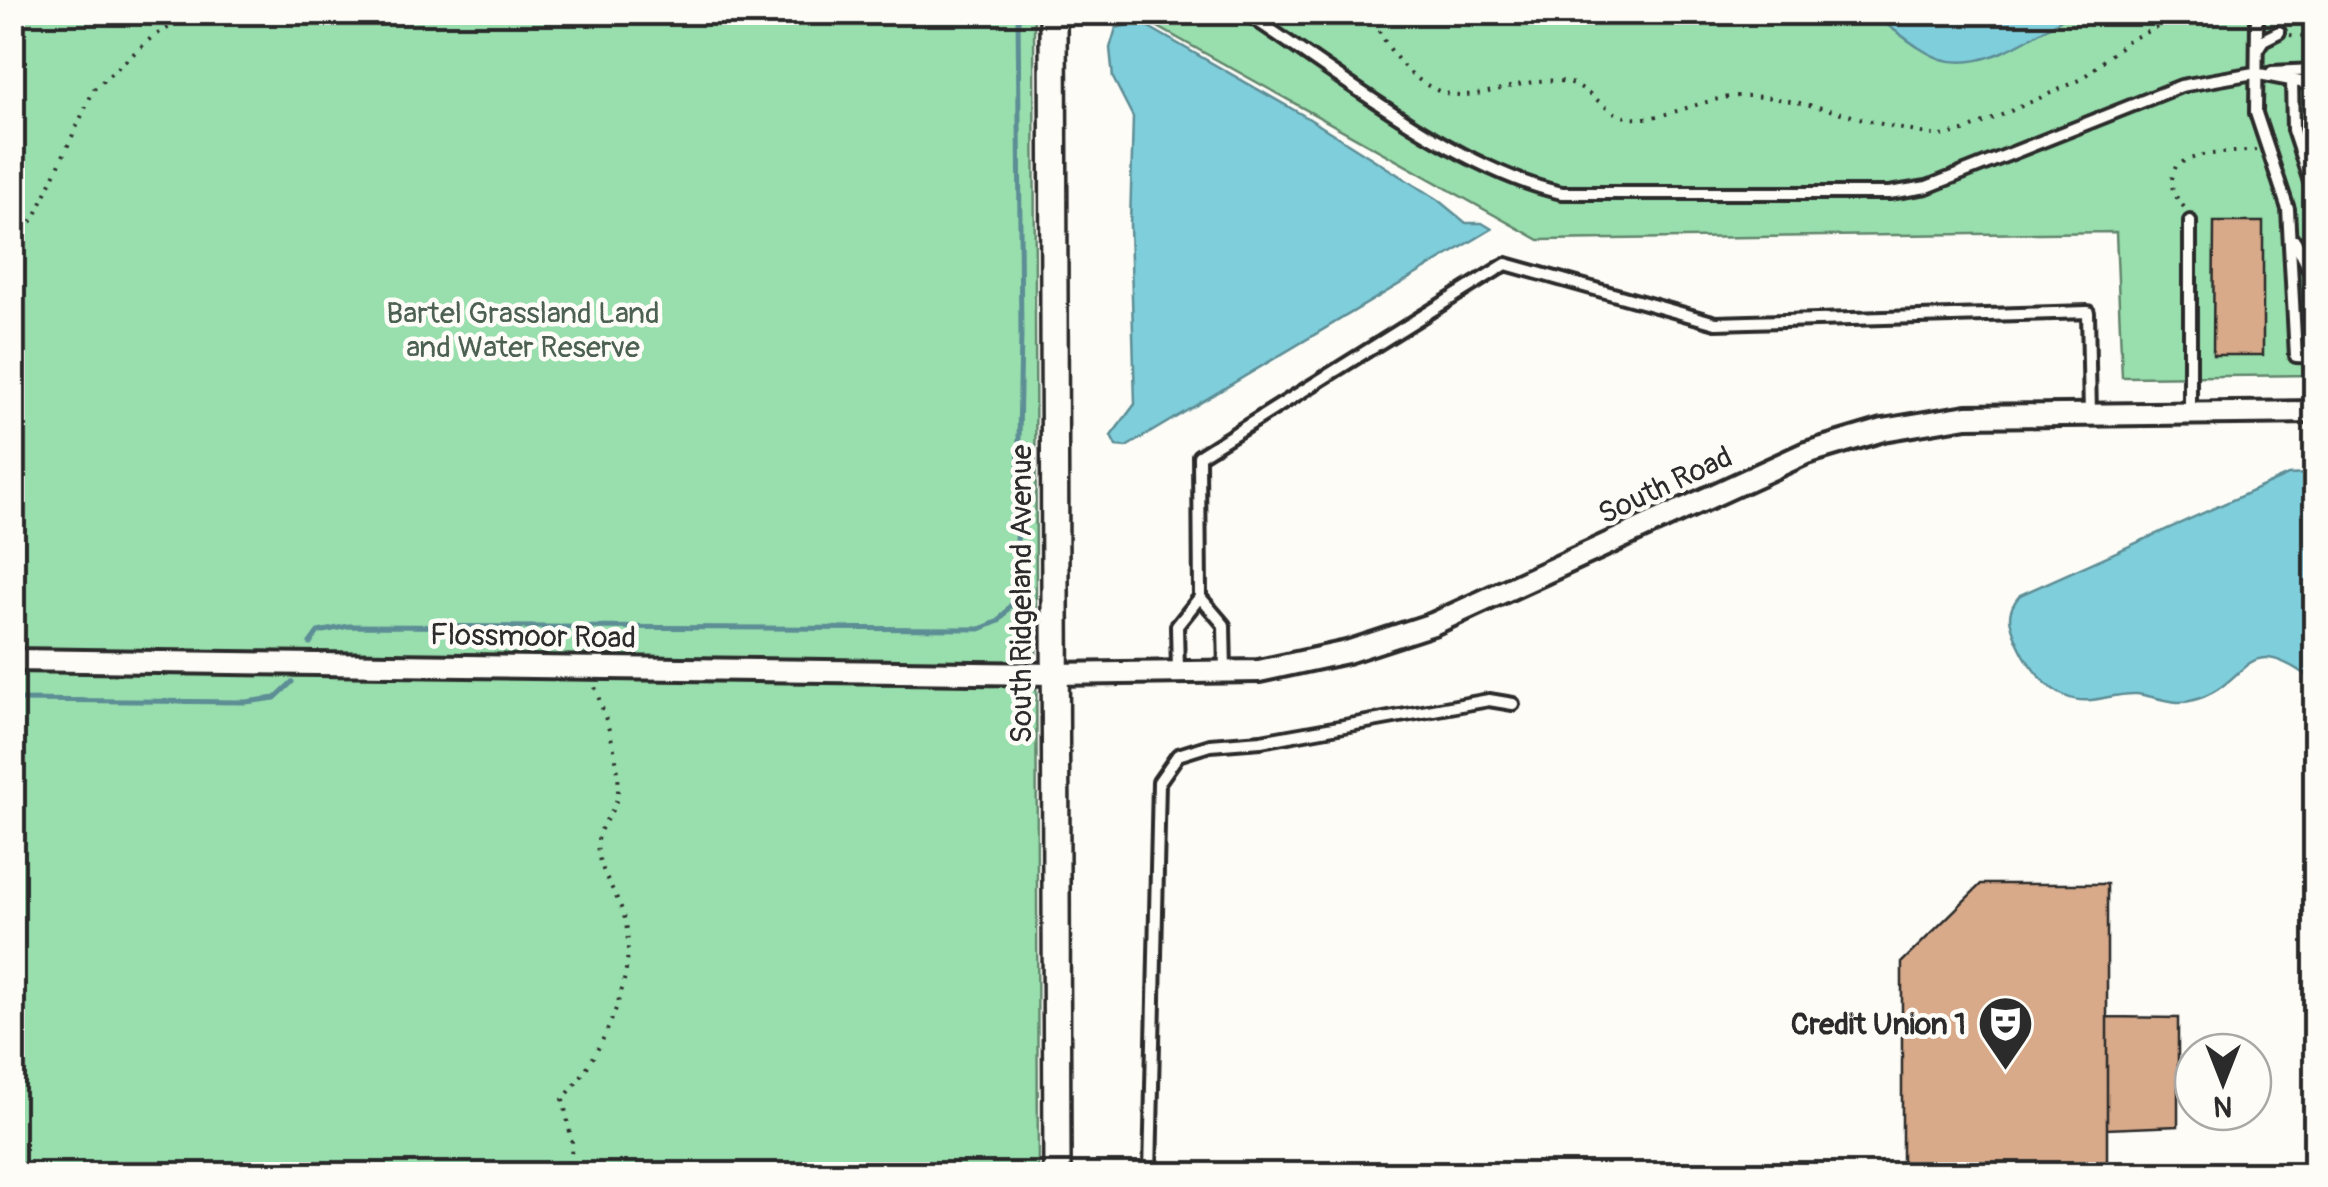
<svg xmlns="http://www.w3.org/2000/svg" width="2328" height="1187" viewBox="0 0 2328 1187" font-family="Pangolin,sans-serif">
	<style>
		.green { fill: #98dfad; stroke: #62856c; stroke-width: 2.5 }
		.water { fill: #7fcedb; stroke: #5d8d95; stroke-width: 2.5 }
		.lines { fill: none; stroke-linecap: round; stroke-linejoin: round }
		.stream { stroke: #5d8d95; stroke-width: 5 }
		.building { fill: #d8aa8a; stroke: #2b2b2b; stroke-width: 2.5 }
		.service-casing { stroke: #2b2b2b; stroke-width: 18 }
		.minor-casing { stroke: #2b2b2b; stroke-width: 28 }
		.tertiary-casing { stroke: #2b2b2b; stroke-width: 32 }
		.path { stroke: #2b2b2b; stroke-width: 4; stroke-dasharray: 2.5 8; stroke-linecap: butt }
		.service { stroke: #fdfcf7; stroke-width: 10 }
		.minor { stroke: #fdfcf7; stroke-width: 20 }
		.tertiary { stroke: #fdfcf7; stroke-width: 25 }
		.labels { text-anchor: middle; stroke-width: 9; stroke-linejoin: round; paint-order: stroke }
		.park-label { font-size: 30px; fill: #4c6152; stroke: #fdfcf7 }
		.street-label { font-size: 30px; fill: #2b2b2b; stroke: #fdfcf7 }
		.poi-label { font-size: 30px; font-weight: bold; fill: #2b2b2b; stroke: #fdfcf7; text-anchor: end }
	</style>
	<rect width="100%" height="100%" fill="#fdfcf7"/>
	<filter id="ink" filterUnits="userSpaceOnUse"><feTurbulence type="fractalNoise" baseFrequency=".01" numOctaves="2"/><feDisplacementMap in="SourceGraphic" scale="20" xChannelSelector="R" yChannelSelector="G"/><feConvolveMatrix kernelMatrix="1 2 1 2 8 2 1 2 1" color-interpolation-filters="sRGB"/></filter>
	<g filter="url(#ink)">
		<path class="green" d="M12,13H1034L1038,1174H13Z
			M1133,13H2315V375L2122,377L2116,232L1539,240Z"/>
		<path class="water" d="M1868,13H2072C2036,33 1986,73 1941,59C1915,50 1892,25 1868,13Z
			M1140,22L1308,118L1438,200L1466,223H1482L1492,229L1126,447L1116,446L1111,436L1135,404L1130,225L1133,117L1113,78L1110,48L1116,28Z
			M2307,474L2316,478L2315,682C2240,624 2252,687 2190,701C2175,705 2153,696 2137,694C2122,693 2106,698 2091,700C2057,704 2031,672 2018,643C2009,622 2005,613 2020,595L2288,475Z"/>
		<g class="lines">
			<path class="stream" d="M310,643L318,632L349,626L980,629L999,621L1016,598L1021,334L1018,12
				M12,700L246,702L275,698L292,682"/>
		</g>
		<path class="building" d="M2214,222H2263V355H2213Z
			M1981,884H2107V1174H1902V962Z
			M2107,1017L2178,1018V1126L2107,1129Z"/>
		<g class="lines">
			<defs>
				<path id="service" d="M1244,12C1336,72 1457,170 1562,193H1889L1927,187L2181,86L2254,73L2316,85
					M2257,21L2256,113L2288,209L2296,356L2316,357
					M2258,48L2263,40L2279,32
					M2272,72L2316,70
					M2292,80L2293,130L2316,200
					M2190,221V413
					M2295,241L2316,283
					M1200,597L1199,456L1506,264L1716,323L2088,312L2090,415
					M1178,672L1177,626L1200,597L1224,625L1225,671
					M1150,1174L1159,782L1178,755L1210,745L1261,741L1489,700L1513,704"/>
				<path id="minor" d="M12,660L1053,674L1259,671L1347,652L1433,624L1806,453L1883,430L1967,416L2316,412"/>
				<path id="tertiary" d="M1053,12L1057,1174"/>
			</defs>
			<use href="#service" class="service-casing"/>
			<use href="#minor" class="minor-casing"/>
			<use href="#tertiary" class="tertiary-casing"/>
			<path class="path" d="M1369,12C1385,44 1404,77 1439,91C1479,106 1524,73 1567,82C1590,87 1603,112 1626,117C1659,125 1708,94 1746,96C1812,98 1876,128 1941,136L1968,130L2080,80L2127,41L2190,12
				M2290,35L2316,39
				M2184,207C2171,192 2168,183 2177,164L2201,155L2256,150
				M12,247L35,217L94,89L151,38L195,12
				M570,1174L572,1142L563,1099C600,1058 637,981 626,924C622,900 602,877 598,853C595,829 607,823 615,804C627,774 604,714 594,684"/>
			<use href="#service" class="service"/>
			<use href="#minor" class="minor"/>
			<use href="#tertiary" class="tertiary"/>
		</g>
	</g>
	<defs>
		<symbol id="theatre-pin" viewBox="-11 -11 22 30"><path d="M0 17L-7.5 6A9.5 9.5 0 1 1 7.5 6Z" fill="#2b2b2b" stroke="#fdfcf7"/><path d="M-5-5.5Q0-4 5-5.5V0Q5 5 0 6Q-5 5-5 0ZM-3.3-2.5H-1v1.5H-3.3ZM1-2.5H3.3v1.5H1ZM-2.8 1Q0 5.5 2.8 1Z" fill="#fff"/></symbol>
	</defs>
	<g fill-rule="evenodd">
		<use href="#theatre-pin" x="1974" y="992" width="63" height="86"/>
	</g>
	<g class="labels">
		<g class="park-label">
			<text x="523" y="323">Bartel Grassland Land<tspan x="523" dy="34">and Water Reserve</tspan></text>
		</g>
		<g class="street-label">
			<text transform="translate(1665 485) rotate(-25)" y="10">South Road</text>
			<text transform="translate(1021 594) rotate(-90)" y="10">South Ridgeland Avenue</text>
			<text transform="translate(533 636) rotate(1)" y="10">Flossmoor Road</text>
		</g>
		<g class="poi-label">
			<text x="1966" y="1034">Credit Union 1</text>
		</g>
	</g>
	<rect width="2328" height="1187" fill="none" stroke="#fdfcf7" stroke-width="50"/>
	<rect x="25" y="25" width="2278" height="1137" fill="none" stroke="#2b2b2b" stroke-width="4" filter="url(#ink)"/>
	<g transform="translate(2223 1082) rotate(180)"><circle r="48" fill="#fdfcf7" stroke="#a9a8a5" stroke-width="2.5"/>
	<path d="M0-8L18 38L0 25L-18 38Z" fill="#2b2b2b"/>
	<text y="-15" font-size="28" font-weight="bold" text-anchor="middle" fill="#2b2b2b">N</text>
	</g>
</svg>
